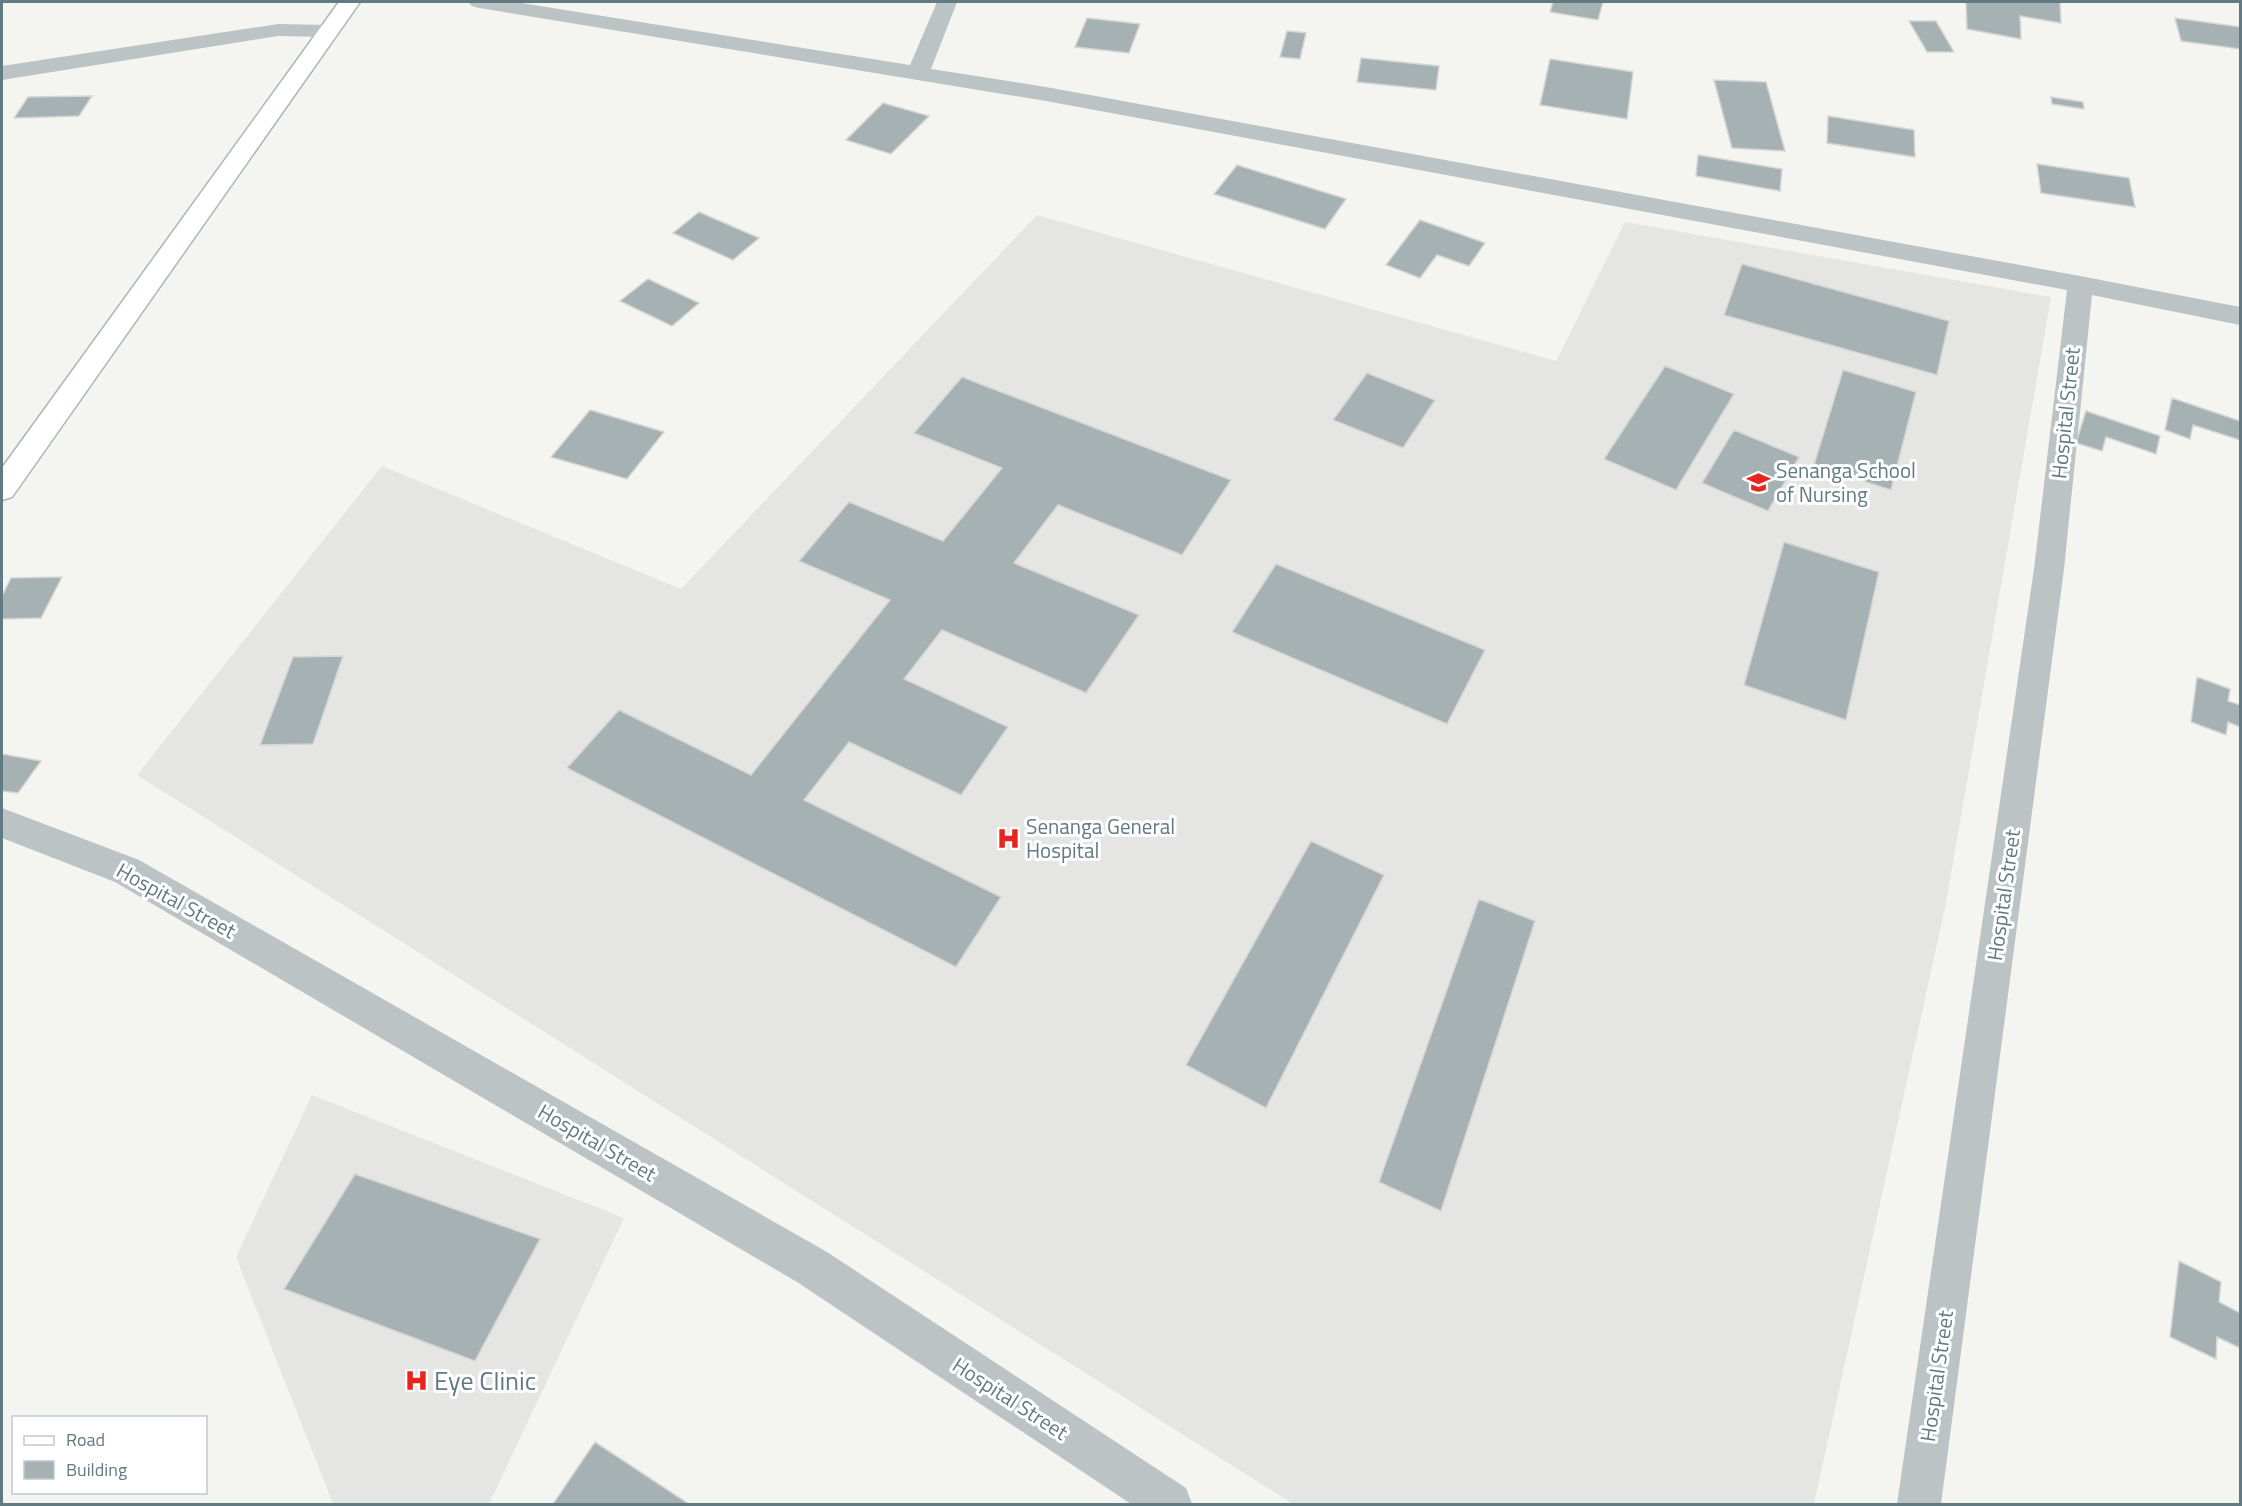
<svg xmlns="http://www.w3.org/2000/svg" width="2242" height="1506" viewBox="0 0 2242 1506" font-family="'Titillium Web',sans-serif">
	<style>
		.built { fill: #e5e5e4 }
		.building { fill: #a6b1b4; stroke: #d5d5d3; stroke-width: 1.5 }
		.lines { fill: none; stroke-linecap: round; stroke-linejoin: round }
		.secondary-casing { stroke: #acb5b8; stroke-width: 3 }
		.street { fill: #bcc3c5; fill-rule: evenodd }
		.secondary { fill: #fff; fill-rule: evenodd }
		.labels { text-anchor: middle; stroke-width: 6; stroke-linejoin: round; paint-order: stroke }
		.street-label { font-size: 21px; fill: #627a82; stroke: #fff }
		.poi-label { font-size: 21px; fill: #627a82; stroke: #fff; text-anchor: start }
		.near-poi-label { font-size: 26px; fill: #627a82; stroke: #fff; text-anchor: start }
	</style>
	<rect width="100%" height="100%" fill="#f4f4f0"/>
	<path class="built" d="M1037,215L1556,361L1625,222L2051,297L1946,903L1814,1504H1293L137,775L382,466L681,589Z
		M312,1095L624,1218L489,1504H333L236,1257Z"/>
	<path class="building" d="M1553,2H1603L1598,20L1550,12Z
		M1966,2H2060L2061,23L2020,16L2021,39L1967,29Z
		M1087,18L1140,24L1129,53L1075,47Z
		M2175,18L2240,27V49L2181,41Z
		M1909,21H1936L1954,52H1927Z
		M1287,31L1306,33L1300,59L1280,57Z
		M1361,58L1439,66L1436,90L1357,82Z
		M1550,59L1633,72L1627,119L1540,105Z
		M1714,80L1766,82L1785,151L1732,148Z
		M92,96L79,116L14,118L28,97Z
		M2051,97L2083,102L2084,109L2052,104Z
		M883,103L929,116L891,154L846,140Z
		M1828,116L1914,130L1915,157L1827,143Z
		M1698,155L1782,169L1780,191L1696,176Z
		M2037,164L2129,178L2135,207L2041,193Z
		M1237,165L1346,199L1325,229L1214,194Z
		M699,212L759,238L733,260L673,233Z
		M1420,220L1485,243L1469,266L1437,255L1420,278L1386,265Z
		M1742,264L1949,321L1937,375L1724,315Z
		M648,279L699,303L672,326L620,301Z
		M1665,366L1734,394L1676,490L1604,459Z
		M1843,370L1916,392L1891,490L1814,465Z
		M1367,373L1435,400L1403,448L1333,420Z
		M962,377L1231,480L1182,555L1058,505L1014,563L1139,615L1086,693L942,630L904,679L1008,727L961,795L849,742L804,800L1001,897L956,967L567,768L619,710L751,775L890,600L799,561L849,502L943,541L1002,468L914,433Z
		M2172,398L2240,421V440L2193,425L2190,439L2165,430Z
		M590,410L664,432L627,479L551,457Z
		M2086,411L2160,436L2156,454L2106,437L2102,451L2076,443Z
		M1734,430L1799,457L1768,511L1702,483Z
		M1784,542L1879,572L1846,720L1744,685Z
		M1276,564L1485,650L1447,724L1232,632Z
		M62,577L41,618L2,619V596L11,578Z
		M343,656L313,744L260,745L293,657Z
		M2197,677L2230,689L2228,701L2240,705V727L2228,722L2226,735L2191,722Z
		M2,754L41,761L18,793L2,791Z
		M1311,841L1384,875L1266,1108L1186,1065Z
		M1479,899L1535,921L1441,1211L1379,1182Z
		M355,1174L540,1239L475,1361L284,1289Z
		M2179,1261L2221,1282L2219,1302L2240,1313V1348L2217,1337L2216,1359L2170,1337Z
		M595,1442L689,1504H553Z"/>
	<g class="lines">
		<defs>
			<path id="secondary" d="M339,2H360L12,497L2,500V468Z"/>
		</defs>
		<use href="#secondary" class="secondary-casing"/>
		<path class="street" d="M468,2H515L910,65L937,2H957L931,69L1046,87L2080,276L2240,307V325L2092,295L2064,569L1941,1504H1897L2034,569L2067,290L1046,101L479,8L472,6Z
			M278,24L328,25L336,26L339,31L336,36L328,37L278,36L2,80V66Z
			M2,808L139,860L827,1252L1186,1488L1192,1504H1131L797,1282L115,882L2,838Z"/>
		<use href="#secondary" class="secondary"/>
	</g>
	<defs>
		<symbol id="school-bare" viewBox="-9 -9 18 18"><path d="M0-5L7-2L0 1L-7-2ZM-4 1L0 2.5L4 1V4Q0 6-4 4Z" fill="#e7241d" stroke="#fff" stroke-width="2.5" paint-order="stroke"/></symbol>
		<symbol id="hospital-bare" viewBox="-9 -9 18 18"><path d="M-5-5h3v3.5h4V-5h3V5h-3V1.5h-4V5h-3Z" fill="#e7241d" stroke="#fff" stroke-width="2.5" paint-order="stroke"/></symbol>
	</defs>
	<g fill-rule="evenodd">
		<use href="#school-bare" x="1742" y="466" width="33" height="33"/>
		<use href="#hospital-bare" x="992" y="822" width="33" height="33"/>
		<use href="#hospital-bare" x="400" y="1364" width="33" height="33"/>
	</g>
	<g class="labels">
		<g class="street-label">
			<text transform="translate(2066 413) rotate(-84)" y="7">Hospital Street</text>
			<text transform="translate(2004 895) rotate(-82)" y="7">Hospital Street</text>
			<text transform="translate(176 901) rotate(29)" y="7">Hospital Street</text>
			<text transform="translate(597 1143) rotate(30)" y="7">Hospital Street</text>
			<text transform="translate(1937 1376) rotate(-82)" y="7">Hospital Street</text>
			<text transform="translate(1010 1399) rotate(33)" y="7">Hospital Street</text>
		</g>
		<g class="poi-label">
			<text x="1776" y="478">Senanga School<tspan x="1776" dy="24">of Nursing</tspan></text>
			<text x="1026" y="834">Senanga General<tspan x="1026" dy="24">Hospital</tspan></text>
		</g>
		<g class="near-poi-label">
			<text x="434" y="1390">Eye Clinic</text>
		</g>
	</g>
	<rect width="2242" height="1506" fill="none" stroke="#627a82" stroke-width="6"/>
	<rect x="12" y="1416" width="195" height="78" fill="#ffffff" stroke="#c0cacd" stroke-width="1.5"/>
	<rect x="24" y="1436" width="30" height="9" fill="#ffffff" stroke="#c0cacd" stroke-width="1.5"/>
	<text x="66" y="1446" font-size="18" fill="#627a82">Road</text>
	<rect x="24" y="1461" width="30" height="18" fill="#a6b1b4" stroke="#c0cacd" stroke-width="1.5"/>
	<text x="66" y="1476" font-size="18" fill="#627a82">Building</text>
</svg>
